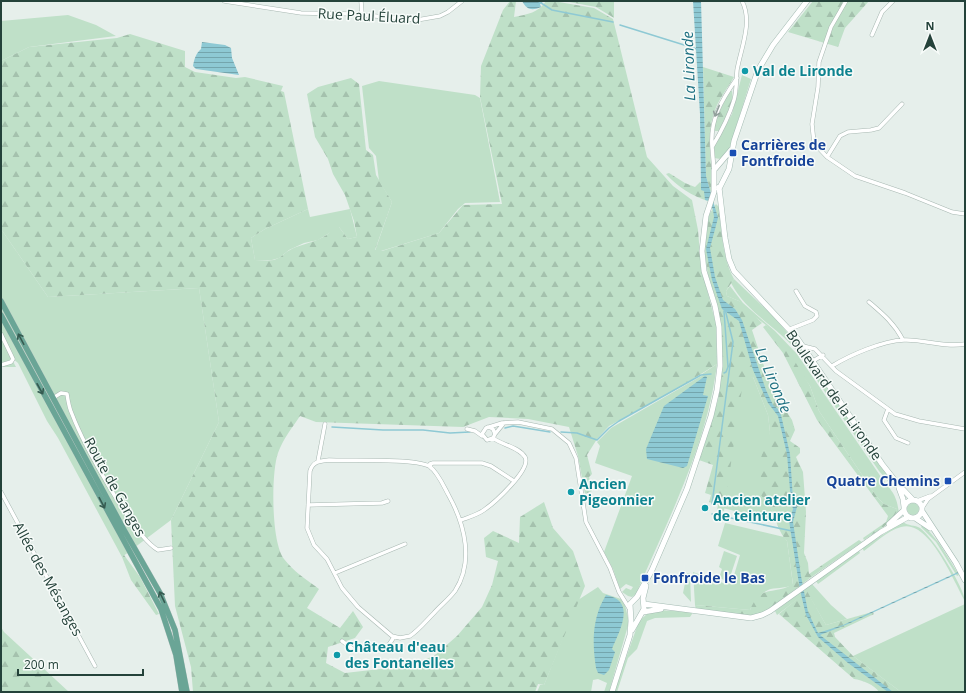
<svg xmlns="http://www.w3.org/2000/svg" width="966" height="693" viewBox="0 0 966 693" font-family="'Open Sans',sans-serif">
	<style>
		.green { fill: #bfe0c8 }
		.forest { fill: url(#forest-firs) }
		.water { fill: url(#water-rules) }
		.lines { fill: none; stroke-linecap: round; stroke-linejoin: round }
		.stream { stroke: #8ec9d4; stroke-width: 1.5 }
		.street-casing { stroke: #a8b8b2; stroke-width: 4.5 }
		.secondary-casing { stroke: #a4bbb3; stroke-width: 6 }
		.primary-casing { stroke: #c2cac8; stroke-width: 6 }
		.street { stroke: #fff; stroke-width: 3.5 }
		.secondary { stroke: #fff; stroke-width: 5 }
		.primary { stroke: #6aa596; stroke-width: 5.5 }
		.oneway { stroke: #92a09c }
		.oneway2 { stroke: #365b51 }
		.culture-dot { fill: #0f9aa8; stroke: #f7fbf9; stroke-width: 1.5 }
		.transit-dot { fill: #1a4fb4; stroke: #f7fbf9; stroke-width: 1.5 }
		.labels { text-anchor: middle; stroke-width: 3; stroke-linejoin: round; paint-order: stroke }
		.street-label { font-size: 14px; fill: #24423a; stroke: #f7fbf9 }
		.culture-label { font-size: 14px; font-weight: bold; fill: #0d838f; stroke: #f7fbf9; text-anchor: start }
		.transit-label { font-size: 14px; font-weight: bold; fill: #164399; stroke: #f7fbf9; text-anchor: start }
		.water-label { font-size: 15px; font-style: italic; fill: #1c6f80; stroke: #f7fbf9 }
	</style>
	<defs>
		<pattern id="forest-firs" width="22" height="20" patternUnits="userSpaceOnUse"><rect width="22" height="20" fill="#bfe0c8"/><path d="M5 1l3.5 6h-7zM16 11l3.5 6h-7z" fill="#a4c1ad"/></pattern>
		<pattern id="water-rules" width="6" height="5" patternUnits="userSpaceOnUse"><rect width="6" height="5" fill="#8ec9d4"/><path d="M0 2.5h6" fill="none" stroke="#74a5ad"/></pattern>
	</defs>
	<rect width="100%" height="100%" fill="#e6efeb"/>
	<path class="green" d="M68,15L96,25L116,36L29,47L1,61V21Z
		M742,75L751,79L728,153C723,158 721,160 715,158L714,147L732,114Z
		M379,81L475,95L480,98L500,202L465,203L458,209L439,233L381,251H375L392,202L379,181L376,156L369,148L362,86Z
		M308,209L310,217L350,209L357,237L348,239L339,227L318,240L304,243L289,250L279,258L272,260H255L251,238L265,229Z
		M1,229L48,297L199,288L219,422L171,520L175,606L171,520L122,557L58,438L47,421L18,363L10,356L16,367H1Z
		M734,279L771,314L802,349L859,435L896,487L894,488L879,471L797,351C777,327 746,312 731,283Z
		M730,286L743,303L775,331L797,354L881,477C892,492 897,494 899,514L894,517L897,509L884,504L877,497L819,411L810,386L766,325L743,308L739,301L727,296L726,291Z
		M717,364C707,446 668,519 636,594L632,597L628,596L622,592L626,588L631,590L633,587L626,584L620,589L613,569L604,552L632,476L595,463L600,446L597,442L611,428L703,375L702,374Z
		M753,377L768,415L770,432L765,470L773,516L770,520L719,507L741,379Z
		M907 509a6 6 0 1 1 12 0a6 6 0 1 1-12 0Z
		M903,522C908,526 915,525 920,528C933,537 964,587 965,601C954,582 929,518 901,527C887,531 875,543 864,551L862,548Z
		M725,523L784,537L787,541L793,585C784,589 775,587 768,590C760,594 753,603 750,610L695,605L693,572L726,584L732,582L740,555L718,546Z
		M923,524L939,543L959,575L957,576L936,542L921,527Z
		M724,551L737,556L729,580L727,581L719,578L722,569L719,567Z
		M859,551L860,553L818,584L816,581Z
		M687,573H690L691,602L683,593Z
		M812,584L831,605L847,619L826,625L807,592L777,615L775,611Z
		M598,587L603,593L621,599L625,605L629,622L609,692H604L607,683L598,679L593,680L591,692H537L540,685H544L578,600Z
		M965,604V692H901L853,656Z
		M657,610L691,612L692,614L690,617L655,618L647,621L637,649L628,658L617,692H614L639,621L647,614Z"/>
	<path class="forest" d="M510,1H516L514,17C528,14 538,13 546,1H553L594,8L613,19L647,157L673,186L692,200L698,230L701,267L716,324L717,364L680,387L609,426L597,439L587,455L592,474L589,477L592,491L585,494L578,456L569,427L528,419L489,417L463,427L316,422L300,416C292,428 283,439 278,453C271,473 271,542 284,559C293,571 307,580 319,589L307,608L340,628L353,611L363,627L355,638L328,647L326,663L345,673L406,666L434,656L457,636L482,607L492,585L498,561L486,557L484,538L493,531L519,543L520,517L544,502L553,528L573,551L585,586L544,685L538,684L535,692H193L191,667L175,606L171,520L219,422L199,288L48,297L1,229V61L29,47L117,38L130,34L185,51V67L195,72L236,78L245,77L283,86L281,91L284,92L308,209L265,229L251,238L255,260C261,260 268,261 274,260C281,258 284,253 290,250C304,242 325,242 334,227H339L348,239L357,237L354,221L345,195L333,174L328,159L315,137L307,94L318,87L351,78L359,84L366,150L373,155L376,175L392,202L375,250L382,251L439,233L463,205L502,204L480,97L481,66L503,10Z
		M564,1H614V18L596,7Z
		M813,1H869L845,28L838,47L788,32Z
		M703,67L734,77C727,89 718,100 714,113C705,138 713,168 713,194L710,191L706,176Z
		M729,91H732C735,103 724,121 719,131H715L714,124Z
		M669,173L685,183L695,187L700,182L711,197L708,201C692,196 678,187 666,174Z
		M716,204L719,207C721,228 723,261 734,279L726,291L727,296L739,301L762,323L752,330L771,387L792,420L795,430L790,441L800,448V453L796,457L803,472L806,512L804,553L808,563L809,574L859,540L862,542L810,578L766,612L753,617L696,610L695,605L750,610C761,583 774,596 793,584L787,541C779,533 776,520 772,510C770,503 762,497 758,492L761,478L758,466L770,432L768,415L753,377L743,382L724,511L717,510L718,505L709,502L711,495L705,493L713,465L699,460L718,400L722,369L721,328L717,303L708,275L704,251L707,218Z
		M766,325L791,355L810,386L819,411L877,497L884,504L897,509C895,523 875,532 864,540L863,538L886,522L888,516L817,420L783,353L763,327Z
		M124,555L140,577L159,614L156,615L131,580L122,557Z
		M807,591L826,625L872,612L874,614L834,633L835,637L853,656L901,692H879C875,685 862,680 854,679L779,614Z
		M1,627L4,632L69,692H1Z"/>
	<path class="water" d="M522,1H544L540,4L541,7C532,11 527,10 522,1Z
		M693,1H701L706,176L718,218L710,248L715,277L723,300L735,309L742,320L766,390L773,405L778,409L781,415L790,454L793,500L797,507L793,522L801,576L808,612L818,633L843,625L958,572L959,573L848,624L820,635L893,692H888L848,663L818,637L806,615L800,590L789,521L793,509L791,502L787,454L778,416L768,403L753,370L739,321L722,309L712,280L706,249L714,217L713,210L709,201L705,200L704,191L701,190L700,114Z
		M202,42L225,45L231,48L232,58L239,75L196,69L193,66C194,60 196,53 201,49Z
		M705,376L707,377L703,395L708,396L687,466L683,468L647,459L646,449L664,406Z
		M606,595C638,601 618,633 612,649L615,652L609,670L604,675L598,673L596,668C592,642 592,618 606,595Z"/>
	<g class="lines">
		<path class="stream" d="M538,1L552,10L613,22
			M620,25L697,49
			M724,373L726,372L728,367L724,311
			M332,427L383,430H423L450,433L470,432
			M505,428L513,426L550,432
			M561,432L577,433L597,440L609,428L619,421L701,375L711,374
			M712,504L733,342L725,309
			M712,514L792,531"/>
		<defs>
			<path id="street" d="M224,1L301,13L354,14L417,20L440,16L448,12L462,1
				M361,1L362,14
				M846,1L831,27L819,62L818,87L812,124L814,143L827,157L855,176L905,193L952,212L965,214
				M872,35L882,12L893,1
				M737,78C721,101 710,119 712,147C721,132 729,117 734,100C737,90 736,80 737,70C741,48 753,22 742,1
				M712,147L714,170
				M827,157L840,136L848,132L871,130L879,128L902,104
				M869,302C883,314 894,323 903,340
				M790,329L813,320L817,316L816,312L805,306L796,291
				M1,334L13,359L11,362L1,365
				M803,346L815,349L836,371L895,414L919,421L965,429
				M813,361L823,355
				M832,366C850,355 882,341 904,340C924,339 944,348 965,344
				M53,398L61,393L67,394C68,401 69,408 72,414C83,443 133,536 158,550L171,548
				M888,409L884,420L896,438L908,443
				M488,427L493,429L495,434L493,438L487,440L482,434L486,428L502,423L518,422L552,429L569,443L576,458L586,522L610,568L619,592L629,608
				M467,429L475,431L482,436
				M495,434L504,423
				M329,460C349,461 414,458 429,466C438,472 444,487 449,496C465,525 474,562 455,591C449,599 440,606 434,613C426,621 419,630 410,636L400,638L392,636L358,607L342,588L327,559L314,545L307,528L310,471C313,461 320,461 329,460Z
				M318,461L325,424
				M431,468L430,464L433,463H482L491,466L514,481
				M1,492L95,666
				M917,501L930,496
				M308,505L382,503L388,501
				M922,508L928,499L965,472
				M461,520C469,517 477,515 484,510C494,503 532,469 525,457C519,447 502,445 493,438
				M335,573L405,544
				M342,641L354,650L388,646L394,637"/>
			<path id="secondary" d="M719,187L725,238L729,259L734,271L797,338L882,464L897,483L913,500
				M719,189L729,169L734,141L758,70L773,45L807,1
				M899,488L903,499L904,507
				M904 509a9 9 0 1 1 18 0a9 9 0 1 1-18 0Z
				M922,511L956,563L965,580
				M915,518L930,528
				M889,524L903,511
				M644,604L751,618L762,615L770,611L881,532L908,517
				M643,612L661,609
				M632,630L644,609L643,598L646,586
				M612,692L630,635L631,621L630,604L637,597L652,570L687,489L711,416L717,390L720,366L719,327L715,306L704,271L702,251L706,216L714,192V170L731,150"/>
			<path id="primary" d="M1,301L123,528L160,593L175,630L187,692
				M1,315L161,609L176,655L182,692"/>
		</defs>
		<use href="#street" class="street-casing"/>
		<use href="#secondary" class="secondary-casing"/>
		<use href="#primary" class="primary-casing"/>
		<use href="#street" class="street"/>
		<use href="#secondary" class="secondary"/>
		<use href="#primary" class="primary"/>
	</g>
	<defs><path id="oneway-shaft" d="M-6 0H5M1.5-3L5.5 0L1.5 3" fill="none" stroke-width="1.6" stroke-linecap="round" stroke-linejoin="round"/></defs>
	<use class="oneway" href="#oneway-shaft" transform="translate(717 111) rotate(112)"/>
	<g class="oneway2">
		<use href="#oneway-shaft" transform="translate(21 339) rotate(-118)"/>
		<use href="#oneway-shaft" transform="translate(40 389) rotate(61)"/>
		<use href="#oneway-shaft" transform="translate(102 503) rotate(62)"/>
		<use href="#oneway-shaft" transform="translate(162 597) rotate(-116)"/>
	</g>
	<g class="culture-dot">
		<circle cx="745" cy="71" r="4"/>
		<circle cx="571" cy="492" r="4"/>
		<circle cx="705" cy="508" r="4"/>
		<circle cx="337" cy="655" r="4"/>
	</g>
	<g class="transit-dot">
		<rect x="729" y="149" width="8" height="8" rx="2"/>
		<rect x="944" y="477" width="8" height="8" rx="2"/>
		<rect x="641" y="574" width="8" height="8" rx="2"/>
	</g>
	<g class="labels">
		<g class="street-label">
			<text transform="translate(369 16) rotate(3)" y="5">Rue Paul Éluard</text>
			<text transform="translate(834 395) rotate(55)" y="5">Boulevard de la Lironde</text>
			<text transform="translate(115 487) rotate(61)" y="5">Route de Ganges</text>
			<text transform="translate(48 579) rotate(61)" y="5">Allée des Mésanges</text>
		</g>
		<g class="culture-label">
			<text x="753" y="76">Val de Lironde</text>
			<text x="579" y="489">Ancien<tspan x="579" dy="16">Pigeonnier</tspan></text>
			<text x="713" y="505">Ancien atelier<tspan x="713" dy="16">de teinture</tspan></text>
			<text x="345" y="652">Château d'eau<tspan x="345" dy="16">des Fontanelles</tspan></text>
		</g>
		<g class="transit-label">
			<text x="741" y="150">Carrières de<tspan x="741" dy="16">Fontfroide</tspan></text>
			<text x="940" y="486" text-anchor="end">Quatre Chemins</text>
			<text x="653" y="583">Fonfroide le Bas</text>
		</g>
		<g class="water-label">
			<text transform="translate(689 66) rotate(-92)" y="5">La Lironde</text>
			<text transform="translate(773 380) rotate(67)" y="5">La Lironde</text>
		</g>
	</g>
	<rect width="966" height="693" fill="none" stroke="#24423a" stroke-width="4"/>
	<g transform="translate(930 36)" stroke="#f7fbf9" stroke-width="3" paint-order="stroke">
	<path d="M0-3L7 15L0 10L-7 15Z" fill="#24423a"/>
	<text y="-6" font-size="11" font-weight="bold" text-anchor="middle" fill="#24423a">N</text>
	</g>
	<path d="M18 669v6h125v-6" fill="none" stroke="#24423a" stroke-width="2"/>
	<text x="24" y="669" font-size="12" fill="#24423a" stroke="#f7fbf9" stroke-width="3" paint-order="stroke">200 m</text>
</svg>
